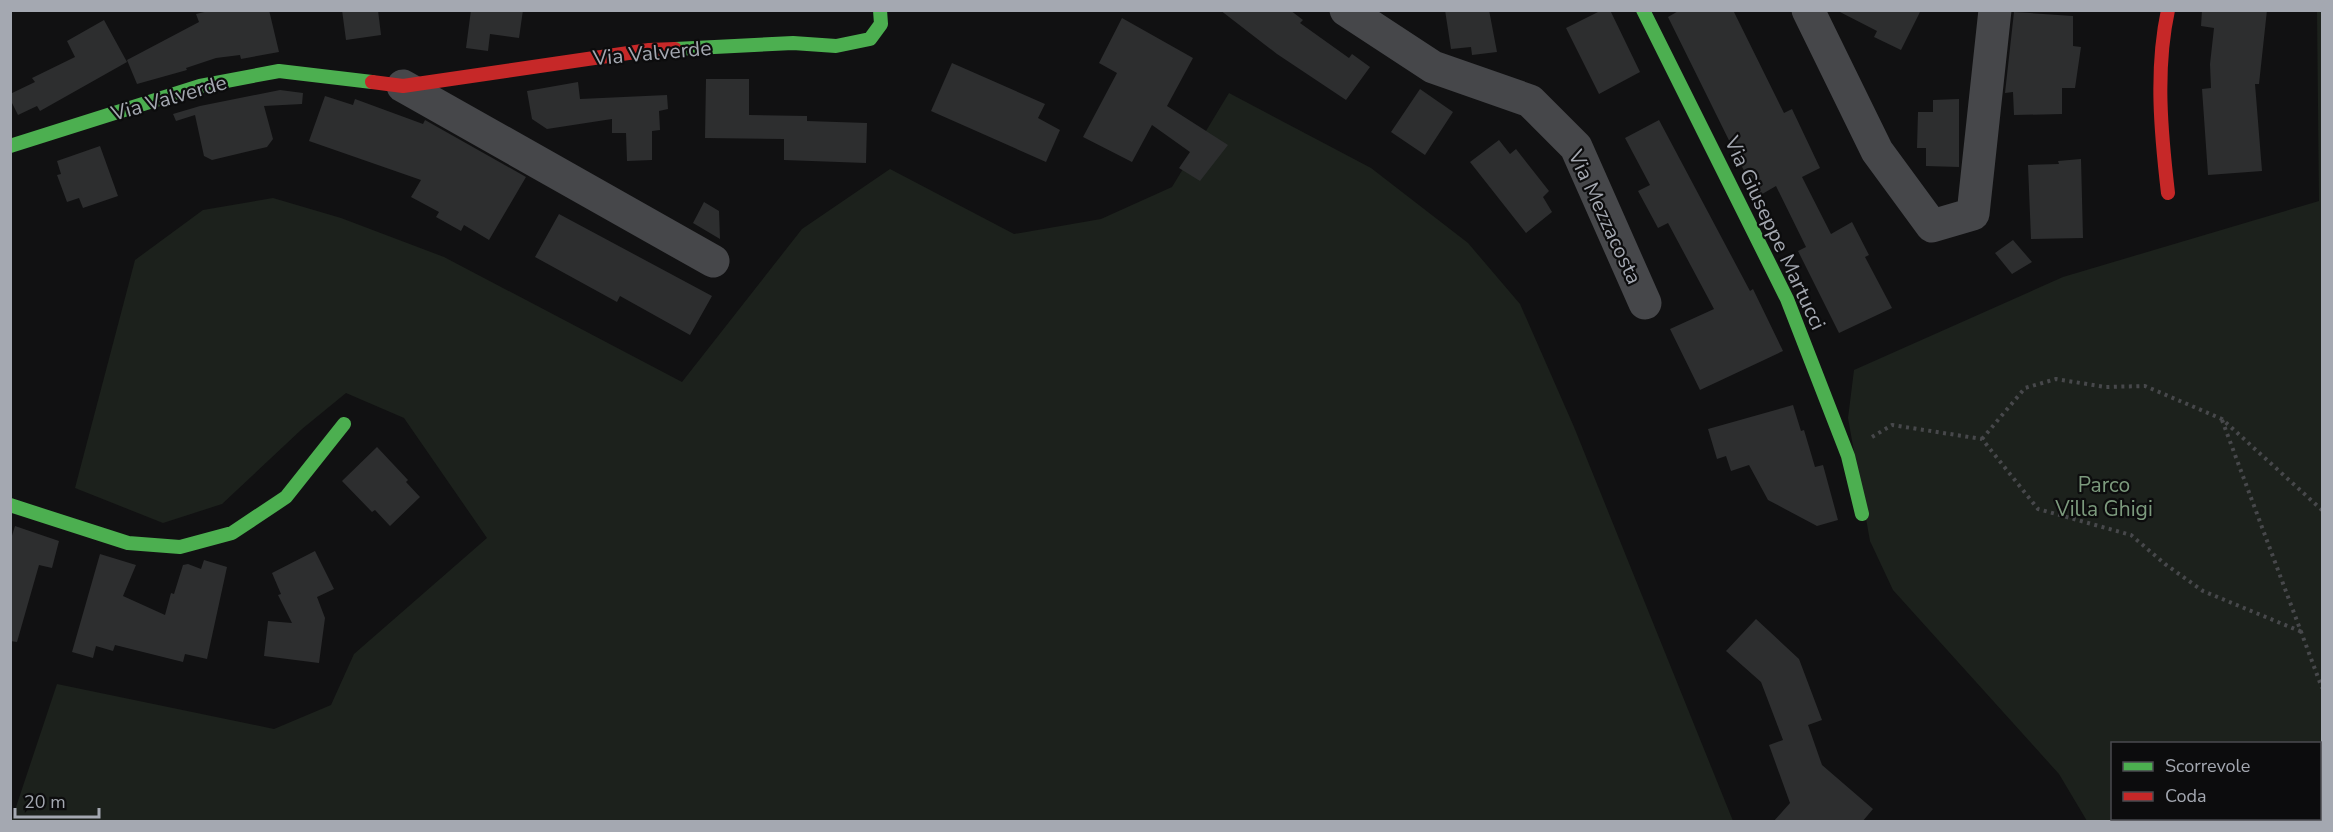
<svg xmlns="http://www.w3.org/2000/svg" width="2333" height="832" viewBox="0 0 2333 832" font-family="'Nunito Sans',sans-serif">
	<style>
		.green { fill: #1c211c; fill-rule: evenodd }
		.building { fill: #2d2e2f }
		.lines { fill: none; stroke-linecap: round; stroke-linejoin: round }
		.path { stroke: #47484b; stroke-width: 4; stroke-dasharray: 3 4.5; stroke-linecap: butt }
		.street { stroke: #46474a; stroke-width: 33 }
		.fast { stroke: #4caf50; stroke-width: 14 }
		.jam { stroke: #c62828; stroke-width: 14 }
		.labels { text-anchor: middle; stroke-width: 4.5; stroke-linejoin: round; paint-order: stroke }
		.street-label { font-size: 21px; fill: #a4a8b1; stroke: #0c0c0d }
		.park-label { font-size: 21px; fill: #7c9a7d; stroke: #0c0c0d }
	</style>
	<rect width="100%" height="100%" fill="#111112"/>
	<path class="green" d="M2317,11H2322V821H2087L2059,774L1893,590L1870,541L1848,418L1854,370L2063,277L2319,201ZM2112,744H2320V818H2112Z
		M1229,93L1371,168L1468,243L1520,304L1574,427L1733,821L11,822L57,684L274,729L331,705L354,654L487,538L404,418L346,393L302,429L222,504L163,523L75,488L135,260L203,210L273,198L341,218L444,257L682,382L802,229L890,169L1014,234L1101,219L1172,187Z"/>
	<path class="building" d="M213,10H269L279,52L241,59L240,55L216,58L186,68L187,70L137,84L127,60L199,22L196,14Z
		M342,10H378L381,35L346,40Z
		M471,10H523L519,38L490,34L488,51L466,48Z
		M1220,10H1290L1303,20L1300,23L1349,58L1352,54L1370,67L1346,100L1277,54Z
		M1445,10H1489L1497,52L1472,55L1471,47L1451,49Z
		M1602,10H1610L1640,72L1599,94L1566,28Z
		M1680,10H1733L1784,113L1792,109L1820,168L1802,177L1831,234L1852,222L1869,255L1865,257L1892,308L1839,333L1798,251L1806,247L1776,186L1757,197L1668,17Z
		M1836,10H1921L1901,50L1874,37L1877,31Z
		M2202,10H2267L2259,84H2255L2262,171L2208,175L2202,89L2211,88L2210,64L2214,28L2201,26Z
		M2014,12L2073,16V46L2081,47L2075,88H2062V114L2014,115L2013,92L2005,93Z
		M1122,18L1193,58L1167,106L1228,145L1200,181L1179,168L1190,152L1152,125L1132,162L1083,137L1117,73L1099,63Z
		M104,20L127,62L40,111L37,106L18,115L10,99V94L35,82L32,78L75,57L67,41Z
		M952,63L1045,104L1038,118L1060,130L1046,162L931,111Z
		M706,79H749V115L807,116V121L867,123L866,163L784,160V139L705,138Z
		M578,82L580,99L667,95L668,109L659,111L660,130L652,131V160L627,161L626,133H612V119L547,129L532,119L527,91Z
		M1420,89L1453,112L1425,155L1391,132Z
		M280,90L303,93L302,104L264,106L273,139L267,147L212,160L204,156L195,115L176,121L173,114L200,106Z
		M325,96L353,105L355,99L423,124L425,120L526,177L489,240L464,225L461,231L436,217L439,212L411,197L421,180L309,141Z
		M1959,99V167L1926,166V148H1917L1918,112H1933V100Z
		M1659,120L1750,291L1753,289L1783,351L1700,390L1670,329L1714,309L1668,223L1658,228L1638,191L1650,185L1625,138Z
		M1499,140L1510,154L1516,149L1549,191L1543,197L1552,212L1526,233L1470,162Z
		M100,146L118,196L83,208L79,198L67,202L57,175L61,174L57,161Z
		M2081,159L2083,238L2031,239L2028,165L2059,164L2058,161Z
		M704,202L719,211L720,239L693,223Z
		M559,214L712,296L690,335L620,296L617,302L535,257Z
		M2013,240L2032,262L2012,274L1995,253Z
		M1793,405L1801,431L1804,430L1815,467L1823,465L1838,520L1817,526L1768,500L1749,465L1731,471L1726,456L1717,459L1708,429Z
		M377,447L408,480L406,482L420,497L390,526L375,510L372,512L342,481Z
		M15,526L59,541L52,568L39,565L17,642L10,641V542Z
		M315,551L334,589L317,597L325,618L319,663L264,656L268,621L292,623L278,595L281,594L272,573Z
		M100,554L136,565L123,596L165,615L171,593L174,594L183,565L188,564L201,569L204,560L227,567L207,659L185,654L183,662L115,645L113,651L96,646L93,658L72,652Z
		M1756,619L1799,659L1822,720L1808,725L1822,765L1873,809L1862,822H1773L1790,803L1769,745L1783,740L1761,682L1726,651Z"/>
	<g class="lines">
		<path class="path" d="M2222,420L2322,688
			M1872,437L1892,425L1982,439L2038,509L2131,535L2165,564L2203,591L2302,632
			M1982,439L2025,388L2056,379L2105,387L2145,386L2222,419L2322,510"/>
		<path class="street" d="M1346,10L1433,67L1530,101L1576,147L1645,303
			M1808,10L1877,151L1932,226L1973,214L1995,10
			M403,86L713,261"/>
		<path class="fast" d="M1643,10L1787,299L1848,456L1862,514
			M675,49L793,43L836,46L870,39L881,24L880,10
			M10,146L200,86L279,71L372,82
			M10,505L128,543L180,547L232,533L286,497L344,424"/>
		<path class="jam" d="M2168,10C2155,70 2161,133 2168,193
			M372,82L403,86L649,50L675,49"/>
	</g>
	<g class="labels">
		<g class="street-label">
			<text transform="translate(652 53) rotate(-5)" y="7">Via Valverde</text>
			<text transform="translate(169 98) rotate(-16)" y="7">Via Valverde</text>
			<text transform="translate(1605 217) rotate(65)" y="7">Via Mezzacosta</text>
			<text transform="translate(1775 233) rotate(65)" y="7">Via Giuseppe Martucci</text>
		</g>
		<g class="park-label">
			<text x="2104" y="492">Parco<tspan x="2104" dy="24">Villa Ghigi</tspan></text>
		</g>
	</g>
	<rect width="2333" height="832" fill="none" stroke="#a4a8b1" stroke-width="24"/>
	<rect x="2111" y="742" width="210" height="78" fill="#0c0c0d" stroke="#494a4f" stroke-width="1.5"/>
	<rect x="2123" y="762" width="30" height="9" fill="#4caf50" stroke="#494a4f" stroke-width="1.5"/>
	<text x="2165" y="772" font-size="18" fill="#a4a8b1">Scorrevole</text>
	<rect x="2123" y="792" width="30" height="9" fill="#c62828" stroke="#494a4f" stroke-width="1.5"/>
	<text x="2165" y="802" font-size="18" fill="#a4a8b1">Coda</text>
	<path d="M15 808v9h84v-9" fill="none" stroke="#a4a8b1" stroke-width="3"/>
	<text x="24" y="808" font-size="18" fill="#a4a8b1" stroke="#0c0c0d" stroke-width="4.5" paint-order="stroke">20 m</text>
</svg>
